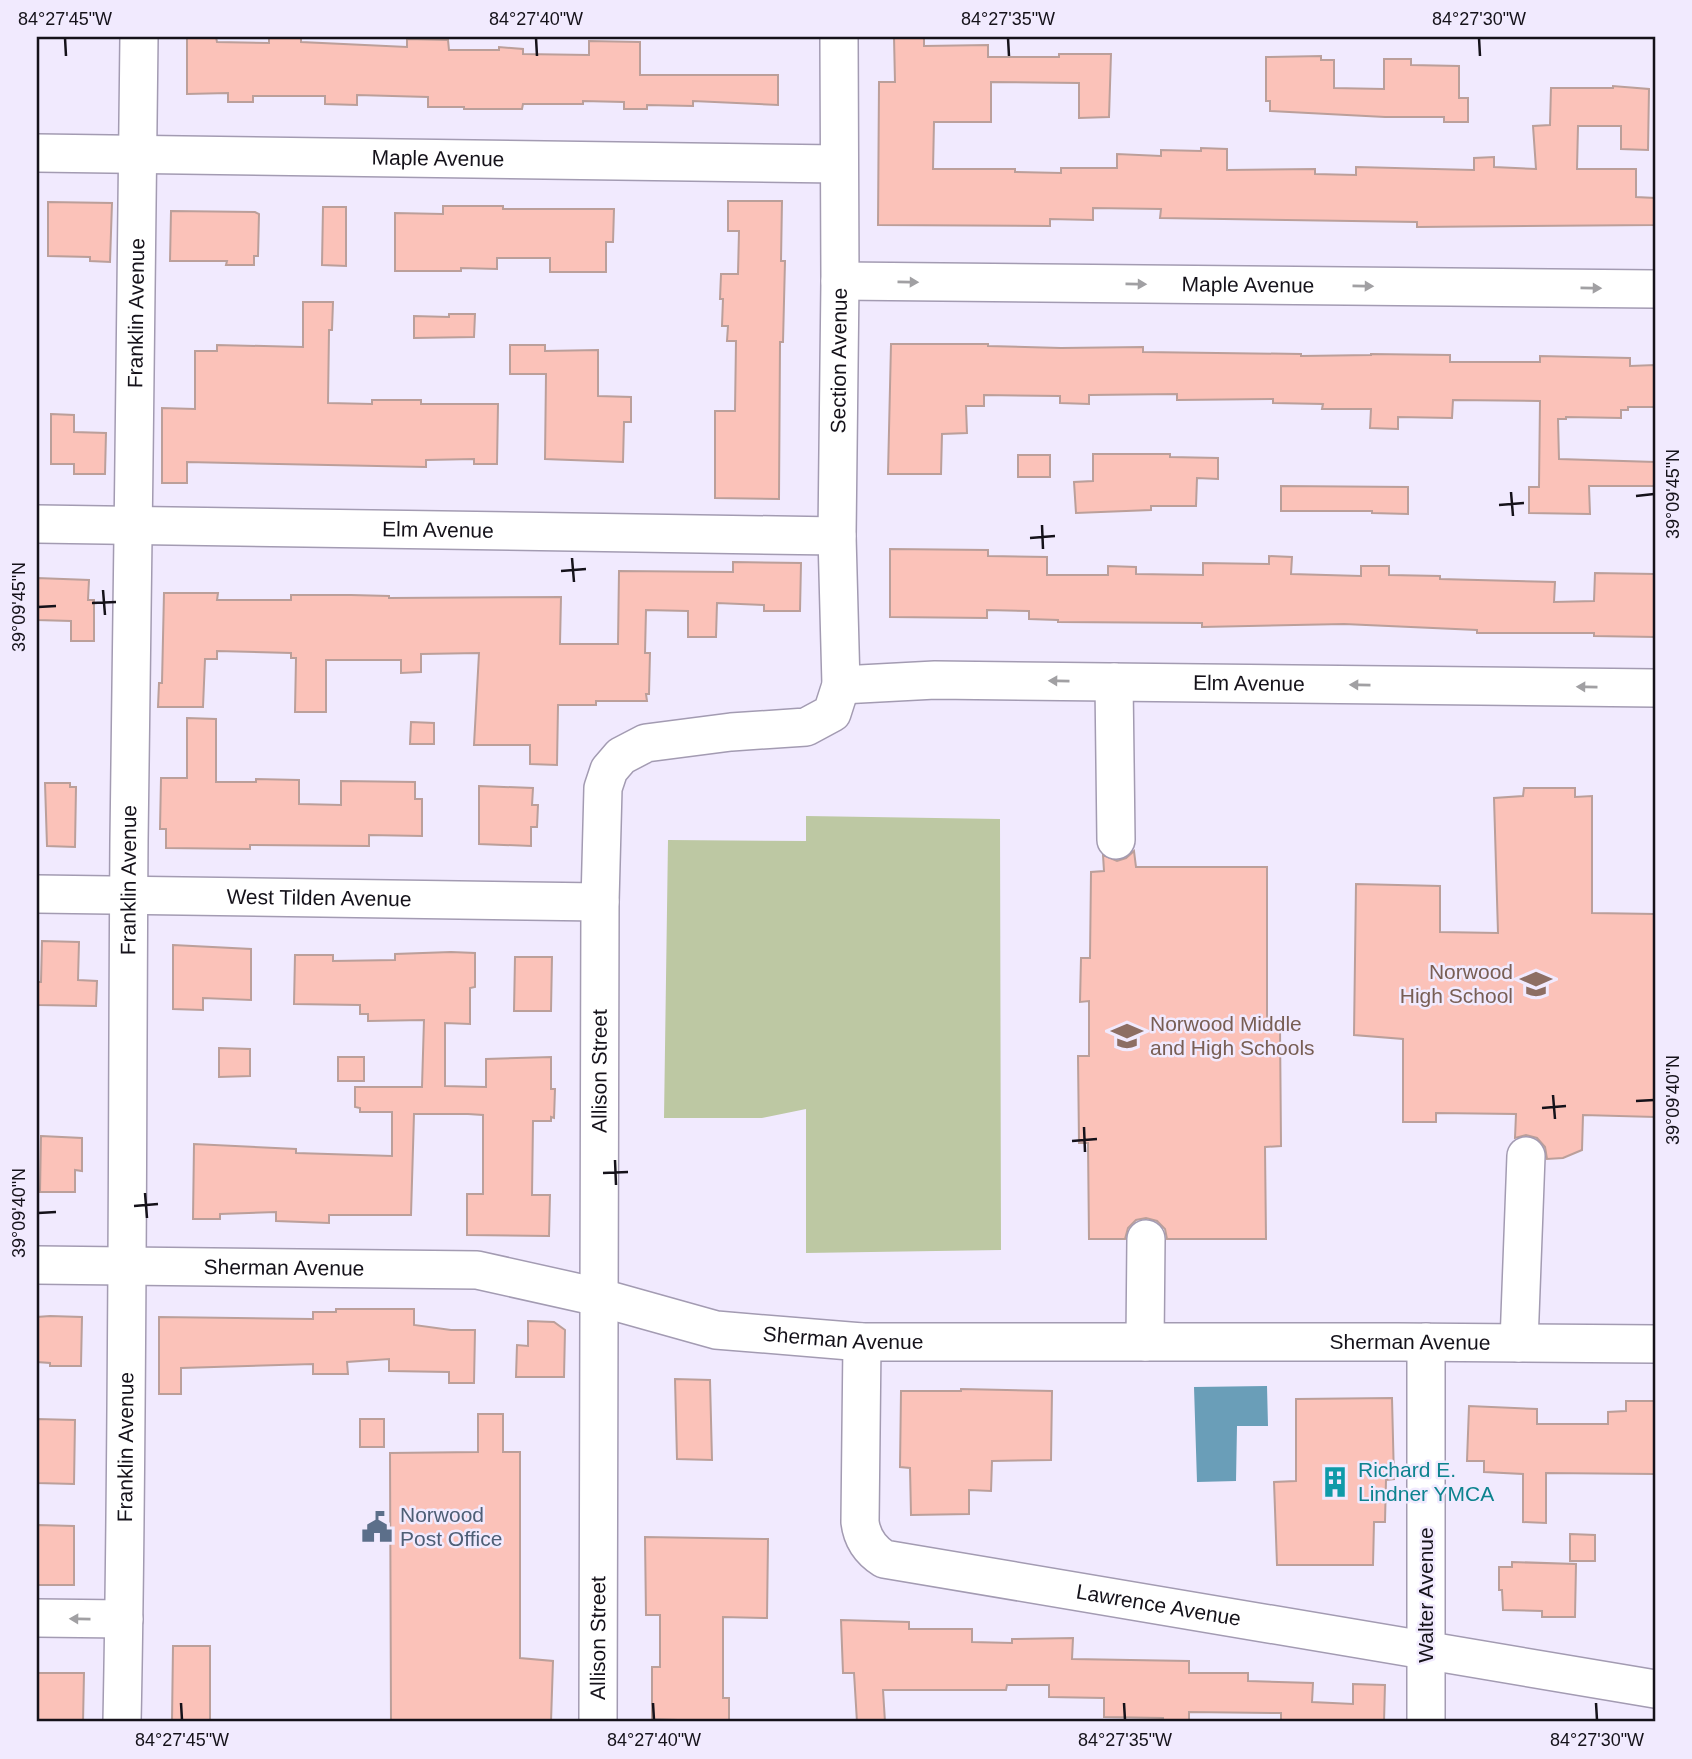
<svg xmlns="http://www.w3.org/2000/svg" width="1692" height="1759" viewBox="0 0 1692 1759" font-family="Helvetica,sans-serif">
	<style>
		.green { fill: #bdc8a3 }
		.water { fill: #6a9eb8 }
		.building { fill: #fbc2b9; stroke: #bb9f9a; stroke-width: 2 }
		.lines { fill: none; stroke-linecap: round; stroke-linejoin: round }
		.minor-casing { stroke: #a39bb2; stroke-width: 40 }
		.minor { stroke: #fff; stroke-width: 37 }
		.oneway { fill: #a1a0a3 }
		.ticks { fill: none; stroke: #15121a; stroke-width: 2.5 }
		.labels { text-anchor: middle; stroke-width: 5; stroke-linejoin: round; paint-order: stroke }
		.street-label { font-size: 21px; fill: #15121a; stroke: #f1eafe }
		.education-label { font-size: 21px; fill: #785e54; stroke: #f1eafe; text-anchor: end }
		.culture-label { font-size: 21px; fill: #0d838f; stroke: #f1eafe; text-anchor: start }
		.service-label { font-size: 21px; fill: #4e5e75; stroke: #f1eafe; text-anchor: start }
		.neatline { fill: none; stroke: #15121a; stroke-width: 2.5 }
		.ticks-label { font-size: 18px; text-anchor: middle; fill: #15121a }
	</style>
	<rect width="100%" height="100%" fill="#f1eafe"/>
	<path class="green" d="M806,816L1000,819L1001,1250L806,1253V1109L762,1118H664L668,840L806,841Z"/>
	<path class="water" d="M1267,1386L1268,1426H1237L1236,1481L1197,1482L1194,1387Z"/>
	<path class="building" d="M187,37H216L217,42L269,43V37H301V42L407,47V39L448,40L449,50H499V47L523,49V54L589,55V41L640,42V75H778V105L693,101V106L647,105V109H624V102L583,101V104H523L522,109H464V107H428V97L357,95V105L325,104V96H253V102H228V93L187,94Z
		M894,37H924V46L988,45V57H1059V54H1111L1109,117L1079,118V83L991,82V122H934L933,169H1015V172L1061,173V168H1117V154L1161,156V150L1201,151V148L1227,149V170L1315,169V174L1356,175V167L1474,170V158L1494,157V167L1536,169L1533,126L1550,125L1551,88H1613V86L1649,89L1648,150L1621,149V126H1578L1577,169H1636V197L1655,198V225L1417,227V222L1160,218L1161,209L1093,208V220L1050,219V226L878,225L879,82H895Z
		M1321,56V60H1334V88L1384,89V59H1411V65L1459,66V98H1468V122H1444V117H1385L1270,111V101H1266V57Z
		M728,201H782L781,261H785L783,342H780L779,499L715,498V411H735L736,341H727L728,326H722L723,299H720L721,274H738L739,231H728Z
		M48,202L112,203L110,262L90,261V257L48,256Z
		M443,206H503V209H614L613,242H606V272H550V258H497V269L461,268V271H395V213L443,214Z
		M323,207H346V266L322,265Z
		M171,211L255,212L259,214L258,256H254V265H226L227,261H170Z
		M303,302H333L332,330H329L328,403L372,404V400H421V404H498L497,464H474V459L426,460V467L187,462V483H162V408L195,409V351H217V345L303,347Z
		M449,314H475L474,337L414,338V316L449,317Z
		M891,344H988V346L1061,348L1143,347V352L1301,354V356L1371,355V354L1450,355V362H1540V356L1630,358V366L1655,365V407H1628V410H1621V418L1566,417V419H1558L1559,459L1655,462V486H1589L1590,514L1529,513V487H1539L1540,401L1453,400L1452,418L1398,417V429L1370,428L1371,409H1322L1323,404L1273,403V399L1177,400V394L1089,395V404L1060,403V396L984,395V406H966L967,433L942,434L941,474H888Z
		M510,345H545V351L598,350V396L631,397V422H624L623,462L545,459L546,374H510Z
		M51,414L74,415V432L106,433L105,474H74V464H51Z
		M1093,454H1170V457L1218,458V479L1197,478L1196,506H1151V510L1076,513L1074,482L1093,481Z
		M1018,455H1050V477H1018Z
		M1281,486L1408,487V514L1372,513V511H1281Z
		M890,549L988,550V556L1047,557V575H1108V566L1136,567V574L1203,575V563L1269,564V556L1292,557L1291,574L1361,576V566H1389V575L1440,576V579L1555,582L1554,602L1594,601L1595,573L1655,574V637L1594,636V633H1477V630L1344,624L1202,627V623L1058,622V620L1029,619V611L987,610V618L890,617Z
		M733,562L801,563L800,611H764V605L717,603L716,637H688V611L646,610L645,653H650L649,694H646L647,701H596V705H558L557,765L530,764V745H474L479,653L421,654V672L401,673V660H326V712H295L296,658H291V653L217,651V659H205L203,707H158L159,683H162L164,593H218L217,600H291V595H351L389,596V598L561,597L560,644H618L619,571L733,572Z
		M37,578L89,580L88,600H94V641H71V621L37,620Z
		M187,718L216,719V782H256V779L299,780V804L341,805V781L415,782V799H422V836L369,835V846L250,845V849L166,848V829H160L161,778H187Z
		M411,722L434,723V744H410Z
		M45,783H70V787H76L75,847L47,846Z
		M479,786L533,788L532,805H538L537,827H531V846L479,844Z
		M1524,788H1575V797L1592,796V913L1655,914V1117L1583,1115L1582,1150L1563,1158L1547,1159L1545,1147L1537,1138L1526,1135L1515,1138L1516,1114L1436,1113V1122H1403V1039L1354,1035L1356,884L1440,886V932L1498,933L1494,798L1523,796Z
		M1134,851L1136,867H1267V1025L1280,1026L1281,1146L1265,1147L1266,1239H1167L1165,1229L1157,1221L1146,1218L1136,1220L1128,1228L1125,1239H1089L1088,1143H1079L1078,1056H1089V1001L1080,1002L1081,958H1090L1091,872L1104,871L1103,855L1117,861L1126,858Z
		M42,941L79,942L78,980L97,981L96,1006L38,1005V982H41Z
		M173,945L251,949V1000L203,998V1010L173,1009Z
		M451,952L475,953V987L470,988V1024L445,1023V1086L486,1087V1059L551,1057V1089H555L554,1118L551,1117V1121H533L532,1195H550L549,1236L467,1235V1194H483V1115L468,1114H414L411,1215H329V1223L276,1221V1212L220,1214V1219H193L194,1144L296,1149V1153L392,1156V1112H360V1108L355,1107V1087H422L424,1020L368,1021V1014H360V1005L294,1004L295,955H333V961L395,960V954Z
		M515,957H552L551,1011H514Z
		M219,1048L250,1049V1076L219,1077Z
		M338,1057H364V1081H338Z
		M41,1136L82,1138V1171L75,1170V1192H40Z
		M336,1309H414V1325L451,1330H475L474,1383H449V1372L389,1371V1359L347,1362L348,1374H313V1364L181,1368V1394H159V1317L313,1319V1312H336Z
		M50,1316L82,1317L81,1366H50V1363L37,1362V1317Z
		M528,1321L554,1322L565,1330L564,1377H516L517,1345L528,1346Z
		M675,1379L710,1380L712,1460L677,1459Z
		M961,1389L1052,1391L1051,1460L992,1461L991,1491L969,1490V1514L911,1515L910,1468L900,1467L901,1391H961Z
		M1392,1398L1394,1479L1386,1480L1385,1522H1374L1373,1565H1277L1274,1482L1296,1481V1399Z
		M1626,1401H1655V1474L1546,1473V1523L1523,1522V1474L1484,1472V1461H1467L1469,1406L1537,1409V1424H1608V1412L1626,1411Z
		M478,1414H503V1452H520V1658L553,1661L551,1722H391L390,1453L478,1452Z
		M37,1419L75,1420L74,1484L37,1483Z
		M360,1419H384V1447H360Z
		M37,1525L74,1526V1585H37Z
		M1570,1534L1595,1535V1561H1570Z
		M645,1537L768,1539L767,1618L723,1617V1698H729V1722L652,1719V1667H660V1615H646Z
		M1512,1562L1576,1564L1575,1617H1542V1611L1503,1610L1502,1590H1499V1567H1512Z
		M841,1620L909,1622V1629H972V1642L1012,1643V1639L1073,1638L1072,1659L1189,1661V1673H1248V1681L1313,1683L1312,1702L1353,1704V1684L1385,1685L1384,1722H1281V1713L1189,1712V1722H1163V1718L1104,1717V1698L1049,1697V1685H1007L1006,1690H883L885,1722H857L854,1673H843Z
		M173,1646H210V1722H172Z
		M37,1673H84L83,1722H37Z"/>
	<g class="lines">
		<defs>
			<g id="minor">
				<path id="s1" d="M37,153L838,164"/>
				<path id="s2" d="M840,281L1655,289"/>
				<path id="s3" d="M37,524L837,536"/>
				<path d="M1114,682L1116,840"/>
				<path id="s4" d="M841,685L935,680L1655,688"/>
				<path id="s5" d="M37,894L600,902"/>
				<path id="s6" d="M37,1265L477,1270L598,1297L716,1330L862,1342H1398L1655,1344"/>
				<path id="s7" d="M862,1342L860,1522C862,1538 870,1550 884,1559L1655,1689"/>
				<path d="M1145,1342L1146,1239"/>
				<path d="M1519,1343L1526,1156"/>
				<path d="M37,1618L124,1619"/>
				<path id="s8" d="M122,1722C128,1429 127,1135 129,841C131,573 138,305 139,37"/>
				<path id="s9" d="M598,1722L600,902L603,788L609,770L621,756L646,743L731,732L806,727L832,713L841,685L837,536L840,281L839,37"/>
				<path d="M1426,1722V1342"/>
			</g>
		</defs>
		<use href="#minor" class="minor-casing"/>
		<use href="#minor" class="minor"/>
	</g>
	<defs><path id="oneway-solid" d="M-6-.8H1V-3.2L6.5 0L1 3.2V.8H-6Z" transform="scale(1.75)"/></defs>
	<g class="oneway">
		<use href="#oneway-solid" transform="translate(908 282) rotate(1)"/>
		<use href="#oneway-solid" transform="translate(1136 284) rotate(1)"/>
		<use href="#oneway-solid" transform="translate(1363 286) rotate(1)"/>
		<use href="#oneway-solid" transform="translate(1591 288) rotate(1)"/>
		<use href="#oneway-solid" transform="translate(1059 681) rotate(-179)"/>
		<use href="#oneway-solid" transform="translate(1360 685) rotate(-179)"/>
		<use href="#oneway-solid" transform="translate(1587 687) rotate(-179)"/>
		<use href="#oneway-solid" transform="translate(80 1619) rotate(-179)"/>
	</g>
	<path class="ticks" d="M65,38L66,56M536,38L537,56M1008,38L1009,56M1479,38L1480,56M1511,492L1513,516M1636,496L1654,494M1499,505L1524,503M1042,525L1043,549M1030,538L1055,536M572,558L574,582M561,571L586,569M103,590L105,615M92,603L116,602M38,607L56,606M1553,1095L1555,1119M1636,1101L1654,1100M1542,1108L1566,1106M1084,1127L1085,1152M1072,1141L1097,1139M615,1160L616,1185M603,1173L628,1172M145,1193L147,1218M134,1206L158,1204M38,1213L56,1212M181,1703L182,1720M653,1703L654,1720M1124,1703L1125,1720M1596,1703L1597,1720"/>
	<defs>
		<symbol id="school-bare" viewBox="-9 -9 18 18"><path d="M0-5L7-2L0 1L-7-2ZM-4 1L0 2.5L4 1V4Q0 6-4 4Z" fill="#8d6e63" stroke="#f1eafe" stroke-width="2.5" paint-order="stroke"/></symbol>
		<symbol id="building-bare" viewBox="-9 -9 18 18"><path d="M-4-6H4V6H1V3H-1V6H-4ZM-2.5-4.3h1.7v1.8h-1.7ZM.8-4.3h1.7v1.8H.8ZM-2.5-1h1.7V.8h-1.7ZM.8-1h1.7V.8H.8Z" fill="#0f9aa8" stroke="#f1eafe" stroke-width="2.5" paint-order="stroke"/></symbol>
		<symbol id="civic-bare" viewBox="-9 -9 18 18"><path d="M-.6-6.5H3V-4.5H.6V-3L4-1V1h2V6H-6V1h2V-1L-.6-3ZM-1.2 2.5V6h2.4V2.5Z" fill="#5c6f8a" stroke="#f1eafe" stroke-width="2.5" paint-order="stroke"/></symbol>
	</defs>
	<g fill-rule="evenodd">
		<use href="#school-bare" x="1514" y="962" width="44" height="44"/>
		<use href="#school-bare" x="1105" y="1014" width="44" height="44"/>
		<use href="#building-bare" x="1313" y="1460" width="44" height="44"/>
		<use href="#civic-bare" x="355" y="1505" width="44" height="44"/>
	</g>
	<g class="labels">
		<g class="street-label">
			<text dy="7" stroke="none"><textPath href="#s1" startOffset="401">Maple Avenue</textPath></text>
			<text dy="7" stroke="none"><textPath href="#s2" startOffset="408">Maple Avenue</textPath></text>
			<text dy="7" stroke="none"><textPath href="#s8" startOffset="1409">Franklin Avenue</textPath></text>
			<text dy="7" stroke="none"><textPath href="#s9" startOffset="1544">Section Avenue</textPath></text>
			<text dy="7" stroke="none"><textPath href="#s3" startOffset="401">Elm Avenue</textPath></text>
			<text dy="7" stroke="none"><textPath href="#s4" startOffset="408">Elm Avenue</textPath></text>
			<text dy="7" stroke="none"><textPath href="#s8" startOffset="842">Franklin Avenue</textPath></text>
			<text dy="7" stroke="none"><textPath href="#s5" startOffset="282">West Tilden Avenue</textPath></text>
			<text dy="7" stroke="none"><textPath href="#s9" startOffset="651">Allison Street</textPath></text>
			<text dy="7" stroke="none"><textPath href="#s6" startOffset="247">Sherman Avenue</textPath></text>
			<text dy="7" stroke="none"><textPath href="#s6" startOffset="814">Sherman Avenue</textPath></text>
			<text dy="7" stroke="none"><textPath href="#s6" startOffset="1381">Sherman Avenue</textPath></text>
			<text dy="7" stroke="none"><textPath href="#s8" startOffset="275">Franklin Avenue</textPath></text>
			<text transform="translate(1426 1595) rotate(-90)" y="7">Walter Avenue</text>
			<text dy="7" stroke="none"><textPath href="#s7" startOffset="504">Lawrence Avenue</textPath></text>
			<text dy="7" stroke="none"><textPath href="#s9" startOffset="84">Allison Street</textPath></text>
		</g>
		<g class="education-label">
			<text x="1513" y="979">Norwood<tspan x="1513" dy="24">High School</tspan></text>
			<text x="1150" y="1031" text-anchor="start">Norwood Middle<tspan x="1150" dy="24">and High Schools</tspan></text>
		</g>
		<g class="culture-label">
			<text x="1358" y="1477">Richard E.<tspan x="1358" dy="24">Lindner YMCA</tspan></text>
		</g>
		<g class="service-label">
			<text x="400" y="1522">Norwood<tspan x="400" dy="24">Post Office</tspan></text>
		</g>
	</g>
	<rect width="1692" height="1759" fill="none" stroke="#f1eafe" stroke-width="77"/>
	<rect x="38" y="38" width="1616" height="1682" class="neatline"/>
	<g class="ticks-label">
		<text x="65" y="25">84°27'45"W</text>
		<text x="536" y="25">84°27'40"W</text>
		<text x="1008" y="25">84°27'35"W</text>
		<text x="1479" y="25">84°27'30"W</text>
		<text transform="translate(1673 494) rotate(-90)" y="6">39°09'45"N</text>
		<text transform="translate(19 607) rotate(-90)" y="6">39°09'45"N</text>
		<text transform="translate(1673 1100) rotate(-90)" y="6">39°09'40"N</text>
		<text transform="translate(19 1213) rotate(-90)" y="6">39°09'40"N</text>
		<text x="182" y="1746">84°27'45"W</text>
		<text x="654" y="1746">84°27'40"W</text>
		<text x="1125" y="1746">84°27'35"W</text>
		<text x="1597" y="1746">84°27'30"W</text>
	</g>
</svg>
